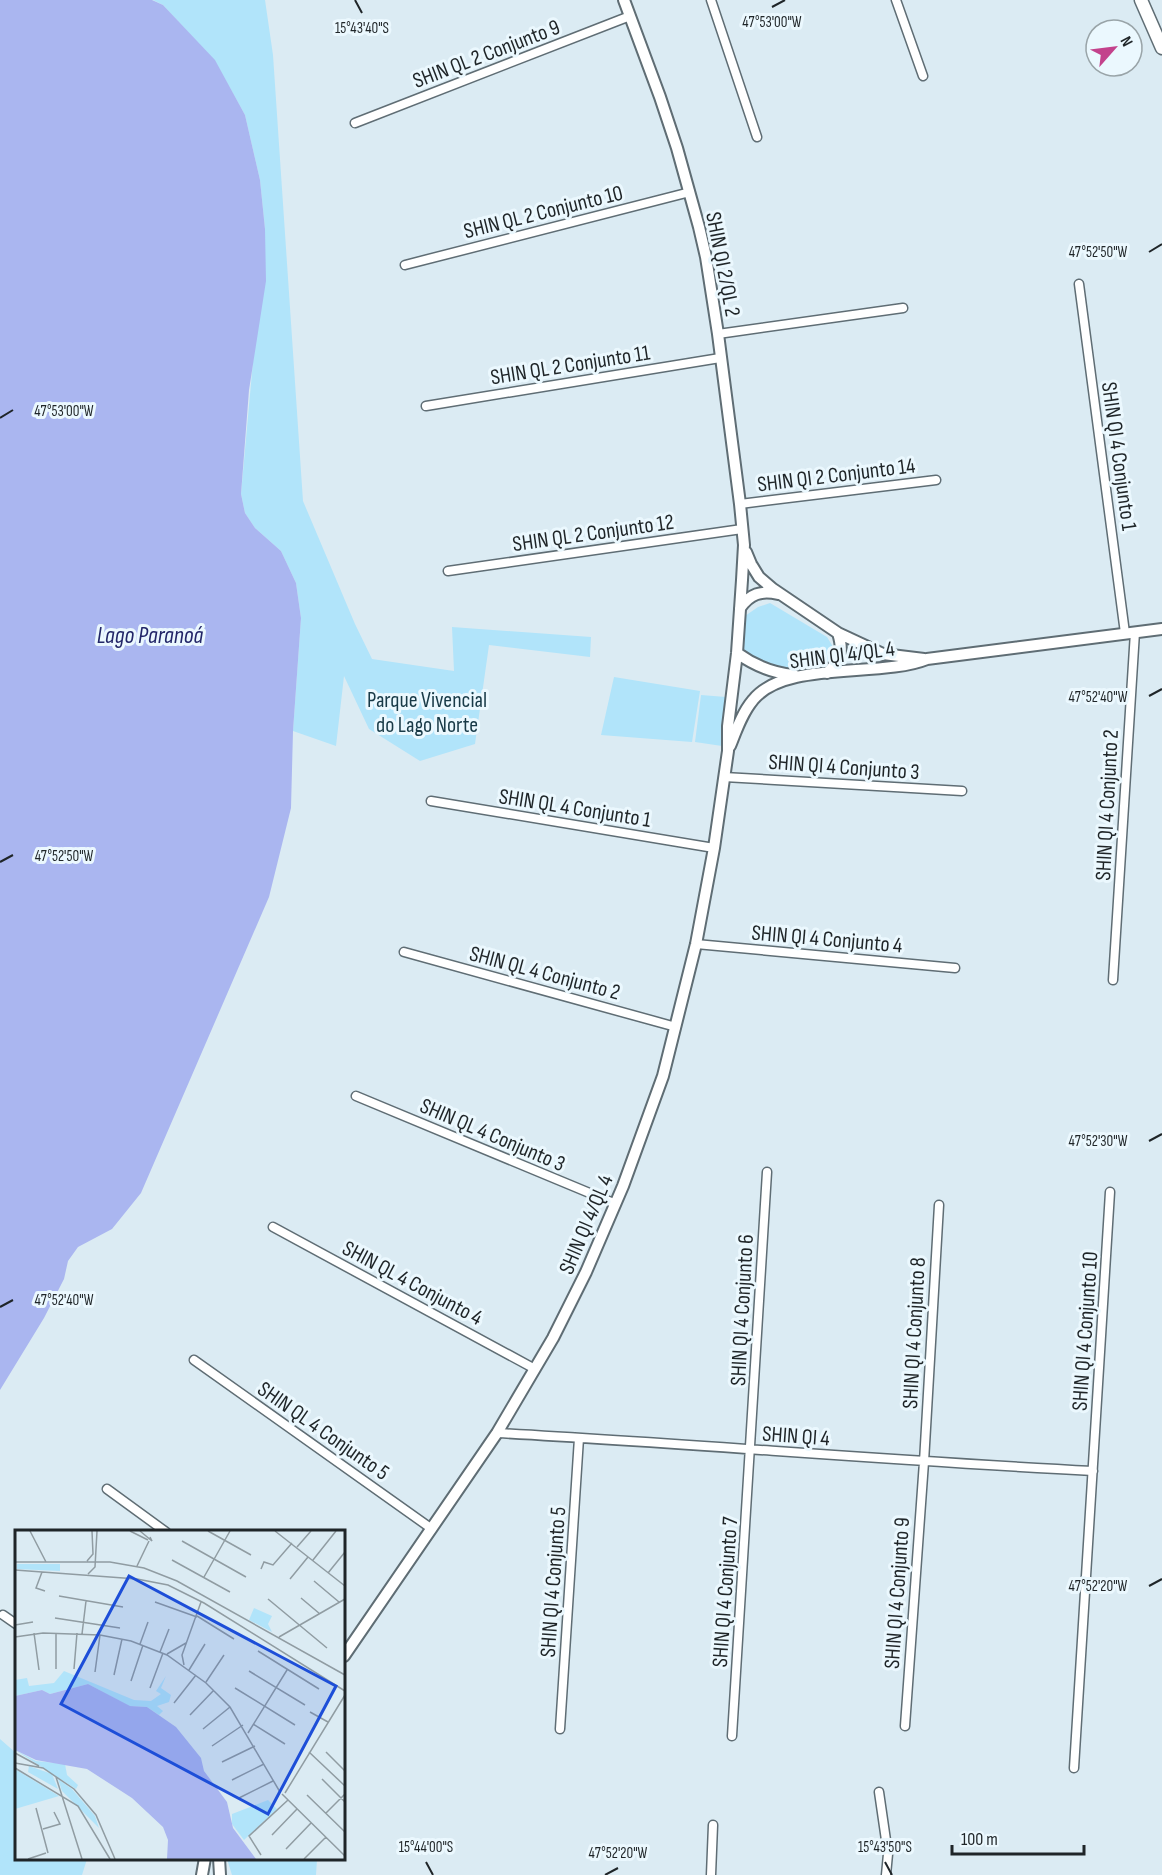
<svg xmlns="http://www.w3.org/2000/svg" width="1162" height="1875" viewBox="0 0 1162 1875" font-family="'Sofia Sans Condensed',sans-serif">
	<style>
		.green { fill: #b1e4fa }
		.water { fill: #aab6f0 }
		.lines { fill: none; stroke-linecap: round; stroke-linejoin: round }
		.minor-casing { stroke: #5f6d74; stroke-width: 11 }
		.tertiary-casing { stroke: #5f6d74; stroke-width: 14 }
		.secondary-casing { stroke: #5f6d74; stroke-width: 15 }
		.minor { stroke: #fff; stroke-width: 8 }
		.tertiary { stroke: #fff; stroke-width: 10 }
		.secondary { stroke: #fff; stroke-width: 12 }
		.ticks { fill: none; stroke: #1f2528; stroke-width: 2 }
		.labels { text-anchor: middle; stroke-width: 6; stroke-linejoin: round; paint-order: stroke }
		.street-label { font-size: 22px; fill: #1f2528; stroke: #ebf8fe }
		.park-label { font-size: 22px; fill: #183a47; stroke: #ebf8fe }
		.water-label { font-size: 24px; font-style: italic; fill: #222668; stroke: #ebf8fe }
		.inset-road { fill: none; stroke: #909ca2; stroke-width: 1.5 }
		.view { fill: #1d4ed8; fill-opacity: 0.15; stroke: #1d4ed8; stroke-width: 3 }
		.inset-edge { fill: none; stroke: #1f2528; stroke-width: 3 }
		.ticks-label { font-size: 15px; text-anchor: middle; fill: #1f2528; stroke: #ebf8fe; stroke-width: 6; stroke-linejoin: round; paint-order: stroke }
	</style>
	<rect width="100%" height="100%" fill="#dbebf3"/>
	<path class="green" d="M153,0H265L273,55L303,501L355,624L372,659L454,671L452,627L591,637L590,657L489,645L475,744L420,761L369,729L344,676L336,746L293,731L301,618L296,583L281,551L255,528L245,513L241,494L265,229L260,180L245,115L215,61L163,5Z
		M770,603L827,637L835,650L833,661L817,669L794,671L756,662L744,649L745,616L758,607Z
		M614,677L700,691L692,742L601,735Z
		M701,695L726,697L722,746L695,742Z
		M0,1739L16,1753V1858L87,1859L82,1875H0Z
		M227,1859H317L316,1875H232Z"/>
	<path class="water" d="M0,0H152L163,5L215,60L245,115L260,180L265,229L266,281L249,390L241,494L245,513L255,528L281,551L296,583L301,618L293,731L291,808L269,897L141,1193L112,1229L78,1247L68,1261L64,1279L44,1318L0,1390Z"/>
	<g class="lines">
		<defs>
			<path id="minor" d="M711,0L757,137
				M896,0L923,76
				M355,123L630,16
				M405,265L690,192
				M1079,284L1125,633
				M718,334L903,308
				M426,406L720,358
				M740,504L936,480
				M448,571L742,529
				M724,777L962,791
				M431,801L714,848
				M696,944L955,968
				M404,952L676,1027
				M1113,980L1135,632
				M356,1096L616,1204
				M273,1227L535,1369
				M194,1360L432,1529
				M497,1433C696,1444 894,1461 1093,1471
				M107,1489L166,1532
				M3,1615L16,1624
				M905,1726L924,1462L939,1205
				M560,1729L579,1438
				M732,1736L767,1172
				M1074,1768L1110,1192
				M879,1792L888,1854L886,1875
				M711,1875L713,1825"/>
			<path id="tertiary" d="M746,552L751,564L759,577L773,589L838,633L883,654L924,659
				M740,608C750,594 761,590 778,594
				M737,653C755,666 772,673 794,675
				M827,673C841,658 844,653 838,633
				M730,746C736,731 742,713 753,700C785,660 880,678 927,659L1162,629
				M344,1656L497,1433L553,1338L586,1272L623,1186L663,1076L696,944L714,848L728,751V726L737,653L742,580L744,545L740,504L718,334L706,257L699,227L677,148L660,97L624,0
				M219,1858L220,1875
				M202,1875L205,1858"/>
			<path id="secondary" d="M1141,0L1162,48"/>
		</defs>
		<use href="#minor" class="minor-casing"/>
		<use href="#tertiary" class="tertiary-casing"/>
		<use href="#secondary" class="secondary-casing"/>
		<use href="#minor" class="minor"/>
		<use href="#tertiary" class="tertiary"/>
		<use href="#secondary" class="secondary"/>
	</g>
	<path class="ticks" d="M355,0L362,13M772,7L785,0M1149,252L1162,244M0,418L13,410M1149,696L1162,689M0,862L13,855M1149,1141L1162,1134M0,1307L13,1300M1149,1586L1162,1579M426,1862L433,1875M885,1862L892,1875M605,1875L618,1868"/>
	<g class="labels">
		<g class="street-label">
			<text transform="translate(486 53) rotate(-21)" y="8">SHIN QL 2 Conjunto 9</text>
			<text transform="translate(543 211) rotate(-14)" y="8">SHIN QL 2 Conjunto 10</text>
			<text transform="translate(724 264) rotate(79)" y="8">SHIN QI 2/QL 2</text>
			<text transform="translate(570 364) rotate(-9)" y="8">SHIN QL 2 Conjunto 11</text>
			<text transform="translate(1120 456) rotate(82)" y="8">SHIN QI 4 Conjunto 1</text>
			<text transform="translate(836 474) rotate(-7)" y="8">SHIN QI 2 Conjunto 14</text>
			<text transform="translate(593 532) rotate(-8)" y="8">SHIN QL 2 Conjunto 12</text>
			<text transform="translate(842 654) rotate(-7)" y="8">SHIN QI 4/QL 4</text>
			<text transform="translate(844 766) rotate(4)" y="8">SHIN QI 4 Conjunto 3</text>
			<text transform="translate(1106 805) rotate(-87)" y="8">SHIN QI 4 Conjunto 2</text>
			<text transform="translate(575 807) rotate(9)" y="8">SHIN QL 4 Conjunto 1</text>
			<text transform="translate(827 938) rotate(5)" y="8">SHIN QI 4 Conjunto 4</text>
			<text transform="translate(545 972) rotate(15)" y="8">SHIN QL 4 Conjunto 2</text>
			<text transform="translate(493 1134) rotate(23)" y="8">SHIN QL 4 Conjunto 3</text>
			<text transform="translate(585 1224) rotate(-67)" y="8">SHIN QI 4/QL 4</text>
			<text transform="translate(413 1282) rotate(28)" y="8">SHIN QL 4 Conjunto 4</text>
			<text transform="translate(741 1310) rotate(-87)" y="8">SHIN QI 4 Conjunto 6</text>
			<text transform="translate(1084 1331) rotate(-86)" y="8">SHIN QI 4 Conjunto 10</text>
			<text transform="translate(913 1333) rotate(-87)" y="8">SHIN QI 4 Conjunto 8</text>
			<text transform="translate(324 1430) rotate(35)" y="8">SHIN QL 4 Conjunto 5</text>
			<text transform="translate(796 1435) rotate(4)" y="8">SHIN QI 4</text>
			<text transform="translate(552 1582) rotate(-86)" y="8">SHIN QI 4 Conjunto 5</text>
			<text transform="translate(724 1592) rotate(-86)" y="8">SHIN QI 4 Conjunto 7</text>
			<text transform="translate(896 1593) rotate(-86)" y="8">SHIN QI 4 Conjunto 9</text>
		</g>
		<g class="park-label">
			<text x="427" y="707">Parque Vivencial<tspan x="427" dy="25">do Lago Norte</tspan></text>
		</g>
		<g class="water-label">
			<text x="150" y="643">Lago Paranoá</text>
		</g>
	</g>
	<g transform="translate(15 1530)">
		<rect width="330" height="330" fill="#dbebf3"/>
		<path d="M2,34H45V41L2,39ZM239,78L257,86L253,94L257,102L234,90ZM49,141L119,170L136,171L146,164L141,161L151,146L146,158L156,165L154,172L142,176L148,181L144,185L132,177L114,176L73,154L35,164L27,160L0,166V150L12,148L14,156L39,153ZM0,220L21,231L50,234L52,245L63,255L61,259ZM14,236L37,244L43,259L13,242ZM0,239L44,266L0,279ZM43,249L57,259L80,286L84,298L47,261ZM253,270L262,279L229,310L217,294V284Z" fill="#b1e4fa"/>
		<path d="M73,154L115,176L132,177L161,197L186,228L189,241L212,272L218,298L241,329H152L153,310L148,297L117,268L72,239L21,230L0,220V166L27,160L35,164Z" fill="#aab6f0"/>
		<path class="inset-road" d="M15,1L31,32M115,1L133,10M125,1L137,11L135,7M193,1L236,25M260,1L330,56M167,11L231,47M282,17L296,1M157,30L215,62M298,30L321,1M72,31L78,24L77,1M0,32H95L129,38L162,51L330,145M122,36L134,11M246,39L249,32L258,35L277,13M0,40L122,49L153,55L189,73L330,161M27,42L21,58L30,61M313,43L330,22M73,44L80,37L82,1M189,47L215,1M275,49L293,27M299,51L324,72M44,66L108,77M286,68L305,84M253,69L312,118M140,72L182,87M182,86L219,109M40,88L105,98M0,95L18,92M19,103L24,140M41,103V139M67,104L71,71M0,107L28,103L85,105L116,111L152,125L191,153L215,177L265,262M264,107L330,69M125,114L133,92M243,121L304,159M145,122L154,99M152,124L171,113M169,135L167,125L186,72M59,139L62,103M174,140L190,114M234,141L290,175M80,142L85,105M99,145L107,109M116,151L128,115M191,152L209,125M135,158L148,123M220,158L280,195M159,173L181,145M295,182L313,192M175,185L199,160M238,194L270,214M188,199L215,177M233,203L272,140M197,216L228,195M294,222L330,256M311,222L330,241M0,223L24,236M207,232L240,216M0,233L28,238L59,259L81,285L100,329M0,238L63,276L95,329M41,247L67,329M307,249L330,272M217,250L249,234M270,263L330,165M267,264L330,326M292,265L330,302M224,268L258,251M21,278L33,323M311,283L330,264M28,299L45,294L39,282M257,305L282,279M271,319L296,293M246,325L234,306L273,270M13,329L31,323M289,329L311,307"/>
		<path class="view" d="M114,46L321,156L253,284L46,174Z"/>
		<rect width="330" height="330" class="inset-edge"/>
	</g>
	<g class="ticks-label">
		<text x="772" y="27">47°53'00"W</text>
		<text x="362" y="33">15°43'40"S</text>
		<text x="1098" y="257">47°52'50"W</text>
		<text x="64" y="416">47°53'00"W</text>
		<text x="1098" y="702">47°52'40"W</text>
		<text x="64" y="861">47°52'50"W</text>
		<text x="1098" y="1146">47°52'30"W</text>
		<text x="64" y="1305">47°52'40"W</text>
		<text x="1098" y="1591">47°52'20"W</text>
		<text x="426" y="1852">15°44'00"S</text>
		<text x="885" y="1852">15°43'50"S</text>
		<text x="618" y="1858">47°52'20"W</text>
	</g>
	<g transform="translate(1114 48) rotate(62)"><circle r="28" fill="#ebf8fe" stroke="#99a4a8" stroke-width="1.5"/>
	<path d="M0-4.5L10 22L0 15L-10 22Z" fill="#c3428c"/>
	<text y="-9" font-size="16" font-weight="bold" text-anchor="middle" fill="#1f2528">N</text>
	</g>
	<path d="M952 1845v9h132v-9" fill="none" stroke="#1f2528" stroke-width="3"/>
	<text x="961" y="1845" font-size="18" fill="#1f2528" stroke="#ebf8fe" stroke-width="4.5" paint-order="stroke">100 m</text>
</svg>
